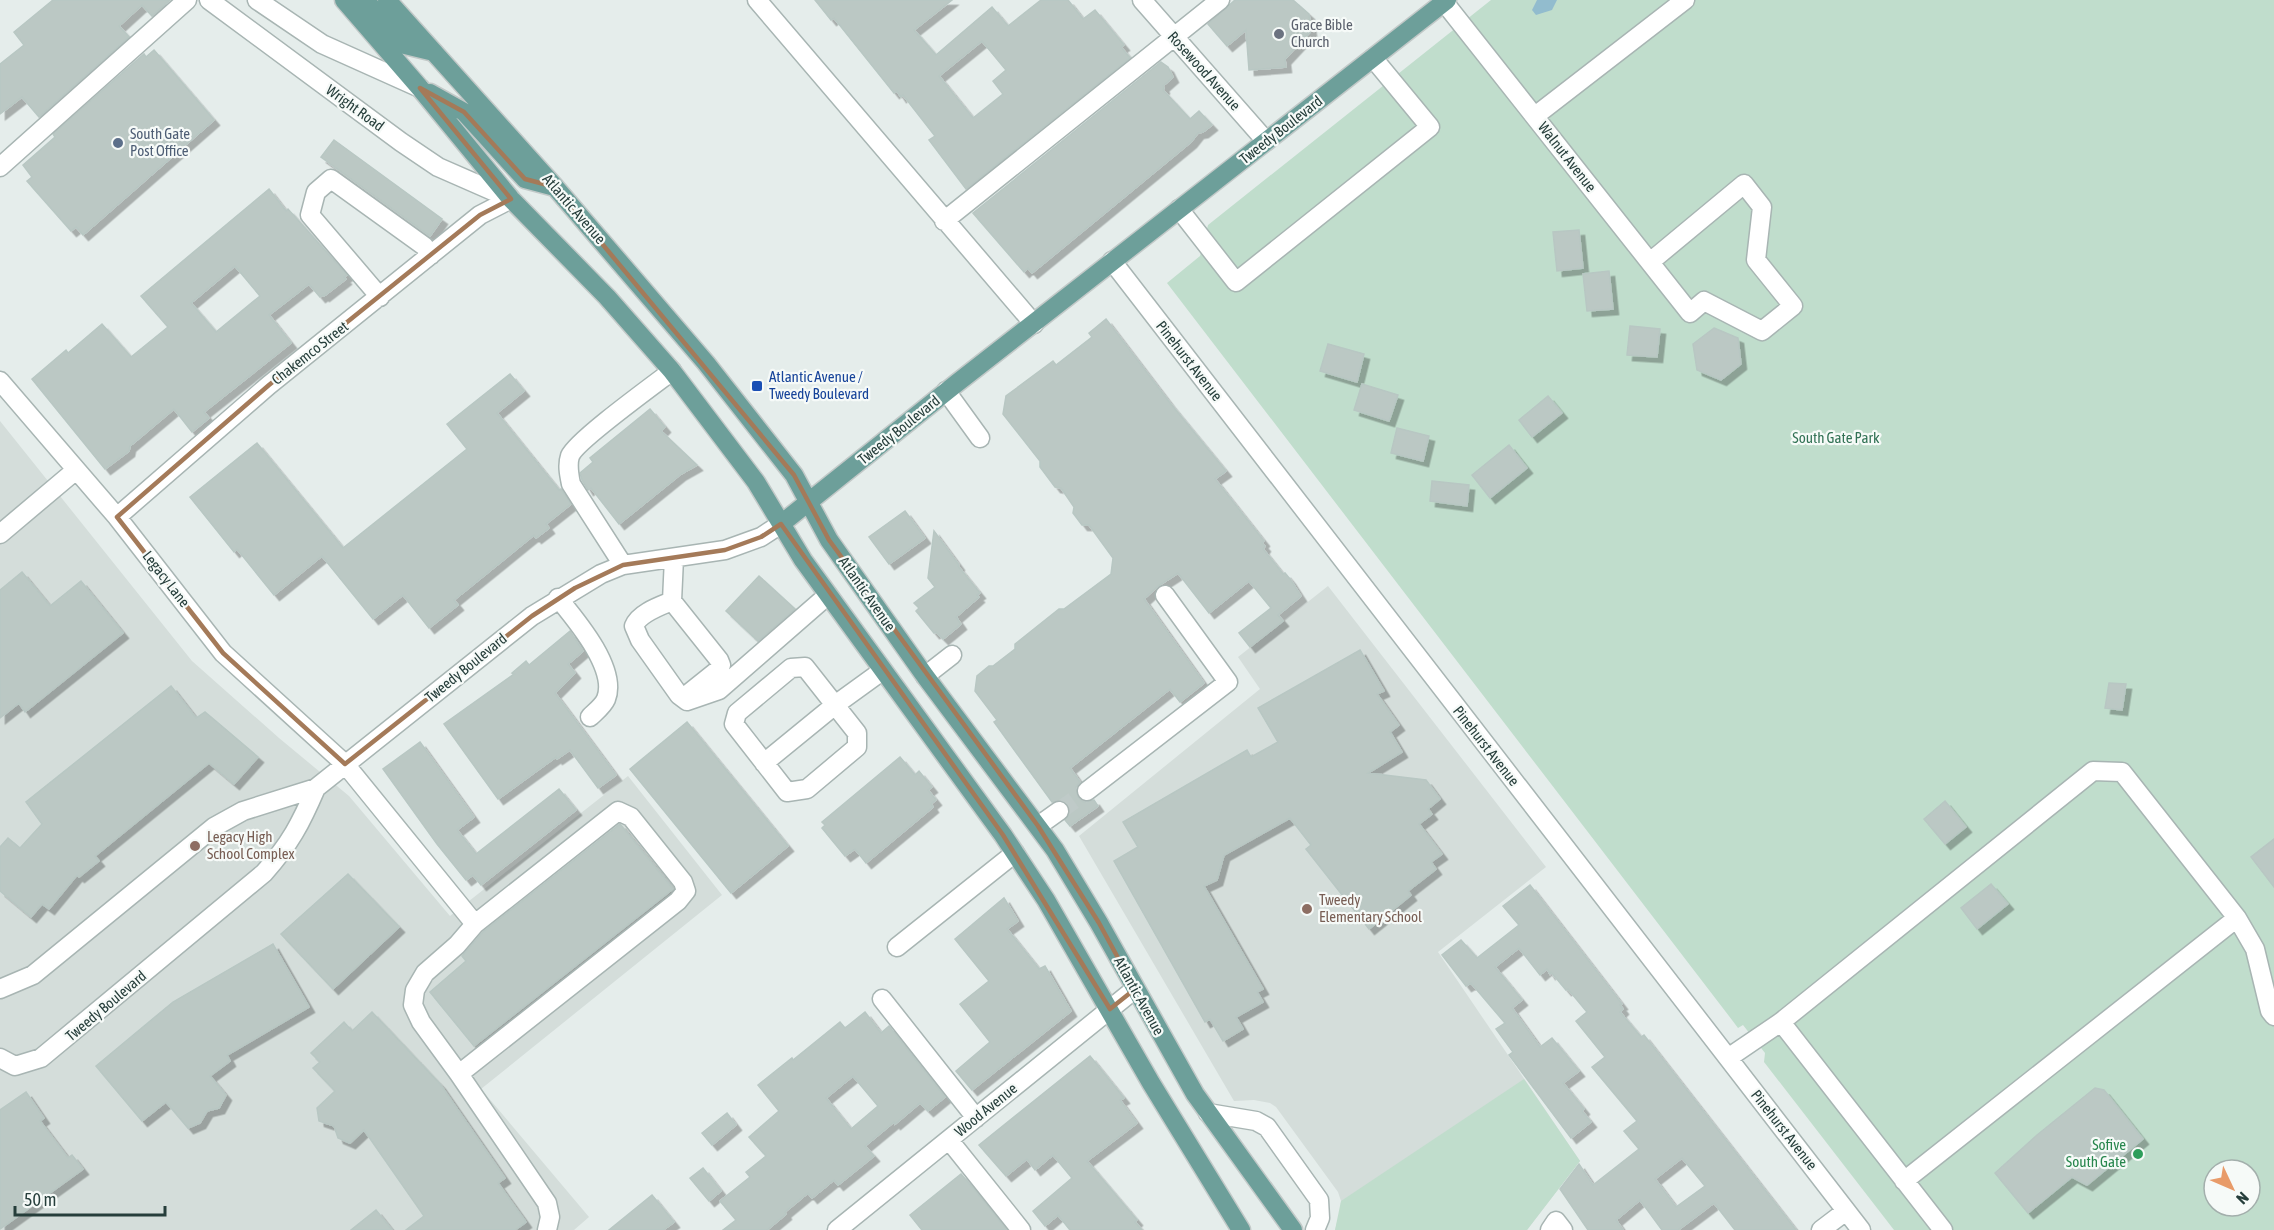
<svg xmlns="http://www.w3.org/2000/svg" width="2274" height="1230" viewBox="0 0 2274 1230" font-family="'Asap Condensed',sans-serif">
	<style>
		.built { fill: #d4ddda }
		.green { fill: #c0ddcc; fill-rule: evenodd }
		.water { fill: #92bcce }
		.building { fill: #bbc8c4; stroke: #b8c7c3; stroke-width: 1.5; fill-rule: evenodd; filter: url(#shadow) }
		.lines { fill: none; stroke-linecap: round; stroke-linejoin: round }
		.minor-tunnel { stroke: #bfcac8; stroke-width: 18; stroke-dasharray: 18 9; stroke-linecap: butt }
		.minor-casing { stroke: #a8b5b3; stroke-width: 21 }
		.major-casing { stroke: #c2c9c8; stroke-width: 21 }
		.minor { stroke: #fff; stroke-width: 18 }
		.major { stroke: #6d9f9a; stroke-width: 18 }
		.marked { fill: none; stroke: #a47a59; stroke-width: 4.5; stroke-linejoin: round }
		.worship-dot { fill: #6b7280; stroke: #f6faf8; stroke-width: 2 }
		.service-dot { fill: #5c6f8a; stroke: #f6faf8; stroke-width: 2 }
		.transit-dot { fill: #1a4fb4; stroke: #f6faf8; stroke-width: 2 }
		.education-dot { fill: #8d6e63; stroke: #f6faf8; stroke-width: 2 }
		.leisure-dot { fill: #2e9e5b; stroke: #f6faf8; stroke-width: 2 }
		.labels { text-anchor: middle; stroke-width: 4.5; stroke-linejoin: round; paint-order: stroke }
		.worship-label { font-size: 15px; fill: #5b616d; stroke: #f6faf8; text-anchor: start }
		.street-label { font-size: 15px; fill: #263e3b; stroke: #f6faf8 }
		.service-label { font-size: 15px; fill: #4e5e75; stroke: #f6faf8; text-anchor: start }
		.transit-label { font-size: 15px; fill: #164399; stroke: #f6faf8; text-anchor: start }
		.park-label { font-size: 15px; fill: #327255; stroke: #f6faf8 }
		.education-label { font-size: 15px; fill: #785e54; stroke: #f6faf8; text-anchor: start }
		.leisure-label { font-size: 15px; fill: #27864d; stroke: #f6faf8; text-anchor: end }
	</style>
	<defs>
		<filter id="shadow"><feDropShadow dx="5.5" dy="5.5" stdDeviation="0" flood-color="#0004"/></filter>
	</defs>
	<rect width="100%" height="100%" fill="#e5edeb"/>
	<path class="built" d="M0,421L192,661L279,738L349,796L450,916L628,776L722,895L481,1089L589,1217L574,1230H0Z
		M1328,586L1546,867L1438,952L1580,1161L1527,1230H1335L1340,1211L1341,1201L1338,1192L1276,1107L1270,1103L1254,1100L1234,1101L1079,836L1260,689L1238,657Z"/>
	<path class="green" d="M1491,0H2274V1230H1894L1764,1062L1765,1053L1743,1025L1738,1028L1732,1020L1167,283L1200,256L1208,225ZM2214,1170H2250V1206H2214Z
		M1524,1079L1580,1161L1527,1230H1335L1341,1201Z"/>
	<path class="water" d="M1537,0H1557L1552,10L1536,15L1532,10Z"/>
	<path class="building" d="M53,0H170L152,16L142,5L119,26L129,37L39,117L22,97L0,114V64L24,45L14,32Z
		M815,0H952L914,30L936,55L992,7L1008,26L1041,0H1068L1083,19L1095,10L1124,45L1121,47L1130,58L966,189L929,140L935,136L903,95L901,97L897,91L894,93L834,18L831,20ZM982,41L1006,70L993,81L1003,94L973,118L939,76Z
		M1235,0H1293L1309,14L1311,31L1285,59L1286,67L1249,70L1246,30L1227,46L1208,24Z
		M154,50L214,120L83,235L76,227L71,231L27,181L32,177L23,165L55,137L53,134L144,54L146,57Z
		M1161,62L1168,67L1173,77L1163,86L1164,88L1163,90L1190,119L1199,111L1212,125L1203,132L1198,133L1191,142L1032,273L1028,268L1024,272L973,213Z
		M334,140L442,219L430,236L321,157Z
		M269,189L286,211L288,209L347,275L344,277L346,279L324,296L323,295L320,297L309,284L269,315L291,343L204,412L209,418L192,432L174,409L130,446L129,451L105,469L32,379L66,350L68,353L102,324L131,357L168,327L141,296ZM235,266L260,296L216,332L191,303Z
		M1579,230L1583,268L1557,271L1553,232Z
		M1609,271L1613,309L1587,311L1583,274Z
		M1106,319L1170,403L1226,471L1215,479L1264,541L1262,543L1265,546L1263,549L1283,574L1285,573L1290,579L1301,596L1278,615L1283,621L1250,647L1239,633L1271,608L1249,581L1209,613L1178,573L1158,586L1144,599L1204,683L1180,702L1170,689L1070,768L1080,782L1076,787L1078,797L1083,802L1094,800L1098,806L1070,826L1065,820L1069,815L1068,805L1063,801L1052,802L994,722L997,720L975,691L977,676L989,666H993L1015,649V644L1059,609H1064L1111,574L1113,558L1089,525H1082L1073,513L1074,507L1061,488L1055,487L1040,467V461L1003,414L1006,396L1053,361L1056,365L1092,337L1089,333Z
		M1630,326L1660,329L1657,357L1627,355Z
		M1714,328L1738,338L1741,364L1721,380L1697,370L1693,344Z
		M1328,344L1364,354L1357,382L1320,371Z
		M510,374L524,391L497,413L559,490L561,489L571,504L546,524L549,528L536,538L534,535L454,600L458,605L429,628L403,595L373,619L322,556L274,595L237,549L234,552L190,497L257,443L343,548L467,449L447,424Z
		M1362,384L1398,395L1389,421L1354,410Z
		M1548,396L1562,413L1532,437L1519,420Z
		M650,409L665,427L661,431L697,465L681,474L619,524L591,488L588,490L582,480L580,473L593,462L590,458Z
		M1397,428L1429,436L1423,461L1391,453Z
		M1509,445L1527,468L1490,498L1472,475Z
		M1432,481L1469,485L1467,506L1430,501Z
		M905,511L925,538L889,564L869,537Z
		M934,531L959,565L958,566L980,593L977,595L979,597L956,617L961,624L943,639L936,632L934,633L916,611L919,608L914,603L935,587L928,578Z
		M22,572L50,606L81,581L123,633L25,712L19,703L0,718V590Z
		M759,576L795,609L758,641L726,611Z
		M570,631L583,651L568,664L575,673L555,693L616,775L598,788L570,750L557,759L556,757L498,799L444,724L514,674L512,673L526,661L529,665Z
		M1360,650L1384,691L1377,694L1399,725L1390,732L1402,752L1368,773L1426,780L1440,799L1428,809L1432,814L1419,824L1442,854L1431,862L1436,869L1408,891L1411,895L1369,929L1306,849L1311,845L1290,818L1224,855L1217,880L1204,886L1263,989L1257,992L1263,1002L1236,1017L1243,1029L1223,1041L1210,1019L1205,1022L1114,861L1138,847L1123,822L1247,750L1251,757L1278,742L1258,708Z
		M2109,683L2126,684L2122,710L2105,708Z
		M171,686L196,718L205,712L258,757L234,784L209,763L95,856L99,861L79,877L77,875L49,909L42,904L31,917L0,891V847L8,838L20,848L42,824L26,802Z
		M687,722L788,846L731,893L630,769Z
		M420,742L474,817L457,830L476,854L559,789L576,810L481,885L473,875L466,880L437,844L383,769Z
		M900,757L915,775L919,771L932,787L928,790L936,800L931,804L933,807L866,863L855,849L845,856L822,828L825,825L822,822Z
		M1945,801L1966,827L1945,844L1924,819Z
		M620,824L673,889L474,1046L430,992L466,961L462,956L483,932Z
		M2274,839V887L2251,857Z
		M348,874L399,927L333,989L281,934Z
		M1991,884L2008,904L1977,929L1961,908Z
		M1530,885L1622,1004L1620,1005L1623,1009L1620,1012L1641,1037L1644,1035L1796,1230H1735L1714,1203L1678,1230H1662L1640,1200L1616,1220L1623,1230H1588L1560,1189L1579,1164L1593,1185L1639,1149L1624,1131L1637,1121L1592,1067L1605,1057L1576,1021L1587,1012L1568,989L1566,990L1551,972L1550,974L1547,969L1540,975L1519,948L1495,967L1522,1000L1512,1008L1540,1047L1552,1038L1579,1071L1563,1083L1584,1109L1582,1111L1591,1122L1571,1138L1509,1055L1513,1052L1496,1029L1505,1023L1471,983L1466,986L1442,955L1461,940L1477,958L1519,925L1503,906ZM1682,1158L1705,1186L1676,1207L1655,1179Z
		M1004,898L1018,921L1007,929L1039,969L1045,966L1071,1011L972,1090L956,1071L990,1042L960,1004L989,981L955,939Z
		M273,944L309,1007L227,1055L230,1061L210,1076L226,1095L219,1108L207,1111L200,1123L188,1128L166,1102L142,1121L96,1066L173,1002Z
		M372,1012L440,1084L505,1178L498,1183L526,1222L515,1230H406L424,1216L364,1130L350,1143L338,1138L334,1126L319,1121L317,1108L335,1091L313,1068L320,1062L311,1053L344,1022L352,1031Z
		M865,1012L881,1033L889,1026L945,1097L928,1111L920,1103L895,1124L894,1122L865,1146L874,1156L838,1185L834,1180L812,1198L808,1193L785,1212L786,1214L767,1230H723L736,1220L720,1201L750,1177L746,1172L766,1156L749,1137L779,1111L758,1085L792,1058L793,1060L840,1022L845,1028ZM853,1076L878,1106L851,1129L826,1098Z
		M1090,1056L1124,1098L1120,1100L1137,1123L1087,1161L1137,1220L1135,1222L1142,1230H1070L1058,1215L1045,1226L1033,1211L1072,1178L1053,1155L1035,1170L1027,1159L1006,1176L979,1145Z
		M2095,1088L2104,1090L2143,1139L2087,1185L2072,1177L2028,1213L1995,1173L2037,1135Z
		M26,1092L44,1118L40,1121L68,1158L72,1155L83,1169L0,1229V1110Z
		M727,1113L736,1125L712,1145L702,1133Z
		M703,1168L721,1191L709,1201L690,1178Z
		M961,1174L974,1189L1007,1230H922L910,1215Z
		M652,1195L674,1222L663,1230H609Z
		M376,1210L392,1230H351Z"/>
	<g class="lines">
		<path class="minor-tunnel" d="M1059,811L1087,791"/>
		<defs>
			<path id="minor" d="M209,0L401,142L438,167L511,199
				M257,0L322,44L420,88
				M757,0L1034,324
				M1142,0L1266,141
				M1444,2L1690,313L1704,301L1762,331L1793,306L1756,260L1762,207L1744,184L1650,262
				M1535,116L1685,0
				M0,167L187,0
				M1179,209L1236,282L1430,127L1373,58
				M944,221L1220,0
				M1112,261L1861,1230
				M380,297L310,215L316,192L331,179L424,246L431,255
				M0,381L117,517L223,653L345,764L475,924L457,945L425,973L415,990L413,1005L421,1022L459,1074L547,1203L550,1217L547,1230
				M946,391L980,438
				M117,517L269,385L480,215L511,199
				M0,534L76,470
				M674,558L672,601L719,660L721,665L718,670L683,698
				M623,565L571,484C569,474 567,465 570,456C576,441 655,384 672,371
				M558,598C576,620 618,669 606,699C603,706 595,712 590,717
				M672,601C660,606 639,613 634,626L640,640L679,695L687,701L719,690L828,595
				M805,667L857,733V747L807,789L787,792L734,724L737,713L791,668Z
				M925,676L952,655
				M764,763L835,705L882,671
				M1087,791L1228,682L1165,595
				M1038,826L1059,811
				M897,947L1015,853
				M0,989L33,975L214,827L243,811L316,788L532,616L601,574L623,565L725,550L761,537L781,524
				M882,999L976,1118
				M1781,1022L1943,1230
				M0,1058L15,1066L41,1058L264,873C290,844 301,823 316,788
				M1728,1058L1781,1022L2093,771L2122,772L2237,918L2255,949L2270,1011L2274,1016
				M459,1074L678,901L686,891L683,882L631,817L618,811L475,924
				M1208,1113L1256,1121L1267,1127L1319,1200L1320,1218L1315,1230
				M949,1140L1021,1230
				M1904,1181L2237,918
				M837,1230L1135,989
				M1550,1230L1556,1221L1563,1230
				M1821,1230L1846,1211"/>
			<path id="major" d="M344,0L420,88L511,199L607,297L672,371L756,482L803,560L1003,835L1046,900L1151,1083L1241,1230
				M365,0L405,45L434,52
				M387,0L555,187L706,363L794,475L829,540L925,676L1055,850L1099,923L1195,1094L1293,1230
				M430,93L464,112L525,179L555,187
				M781,524L957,383L1447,0"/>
		</defs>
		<use href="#minor" class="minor-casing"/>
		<use href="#major" class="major-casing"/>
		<use href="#minor" class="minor"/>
		<use href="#major" class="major"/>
	</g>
	<path class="marked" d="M420,88L464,112L525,179L555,187L794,475L829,540L1038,826L1099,923L1135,989L1110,1009L1003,835L781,524L761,537L725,550L623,565L575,588L532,616L345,764L223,653L117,517L269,385L480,215L511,199Z"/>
	<circle class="worship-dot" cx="1279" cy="34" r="6"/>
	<circle class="service-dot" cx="118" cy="143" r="6"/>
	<rect class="transit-dot" x="751" y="380" width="12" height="12" rx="3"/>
	<g class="education-dot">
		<circle cx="195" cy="846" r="6"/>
		<circle cx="1307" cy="909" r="6"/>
	</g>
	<circle class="leisure-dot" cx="2138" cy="1154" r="6"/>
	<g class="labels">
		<g class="worship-label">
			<text x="1291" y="30">Grace Bible<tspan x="1291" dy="17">Church</tspan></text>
		</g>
		<g class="street-label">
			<text transform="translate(1204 71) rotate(48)" y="5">Rosewood Avenue</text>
			<text transform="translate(355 108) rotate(36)" y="5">Wright Road</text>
			<text transform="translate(1281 130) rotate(-38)" y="5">Tweedy Boulevard</text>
			<text transform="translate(1567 157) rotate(52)" y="5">Walnut Avenue</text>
			<text transform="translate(574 209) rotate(49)" y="5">Atlantic Avenue</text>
			<text transform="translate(310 353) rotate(-38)" y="5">Chakemco Street</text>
			<text transform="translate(1189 361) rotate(52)" y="5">Pinehurst Avenue</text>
			<text transform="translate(899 430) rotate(-39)" y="5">Tweedy Boulevard</text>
			<text transform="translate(166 579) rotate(52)" y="5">Legacy Lane</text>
			<text transform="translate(867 594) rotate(55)" y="5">Atlantic Avenue</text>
			<text transform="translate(466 668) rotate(-39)" y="5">Tweedy Boulevard</text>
			<text transform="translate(1486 746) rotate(52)" y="5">Pinehurst Avenue</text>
			<text transform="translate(1139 996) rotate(61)" y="5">Atlantic Avenue</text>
			<text transform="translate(106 1006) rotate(-40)" y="5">Tweedy Boulevard</text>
			<text transform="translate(986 1110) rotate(-39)" y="5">Wood Avenue</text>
			<text transform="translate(1784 1130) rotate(52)" y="5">Pinehurst Avenue</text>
		</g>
		<g class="service-label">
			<text x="130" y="139">South Gate<tspan x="130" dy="17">Post Office</tspan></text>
		</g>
		<g class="transit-label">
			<text x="769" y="382">Atlantic Avenue /<tspan x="769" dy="17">Tweedy Boulevard</tspan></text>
		</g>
		<g class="park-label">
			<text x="1836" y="443">South Gate Park</text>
		</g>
		<g class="education-label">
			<text x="207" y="842">Legacy High<tspan x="207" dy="17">School Complex</tspan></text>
			<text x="1319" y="905">Tweedy<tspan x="1319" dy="17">Elementary School</tspan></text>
		</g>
		<g class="leisure-label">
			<text x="2126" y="1150">Sofive<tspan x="2126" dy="17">South Gate</tspan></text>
		</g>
	</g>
	<g transform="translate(2232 1188) rotate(134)"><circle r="28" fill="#f6faf8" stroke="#a3afac" stroke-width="1.5"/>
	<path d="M0-4.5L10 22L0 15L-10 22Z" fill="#e89b69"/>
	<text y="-9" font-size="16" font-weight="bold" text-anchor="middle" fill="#263e3b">N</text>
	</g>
	<path d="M15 1206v9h150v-9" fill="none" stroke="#263e3b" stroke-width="3"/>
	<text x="24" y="1206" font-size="18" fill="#263e3b" stroke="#f6faf8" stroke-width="4.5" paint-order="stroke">50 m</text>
</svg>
